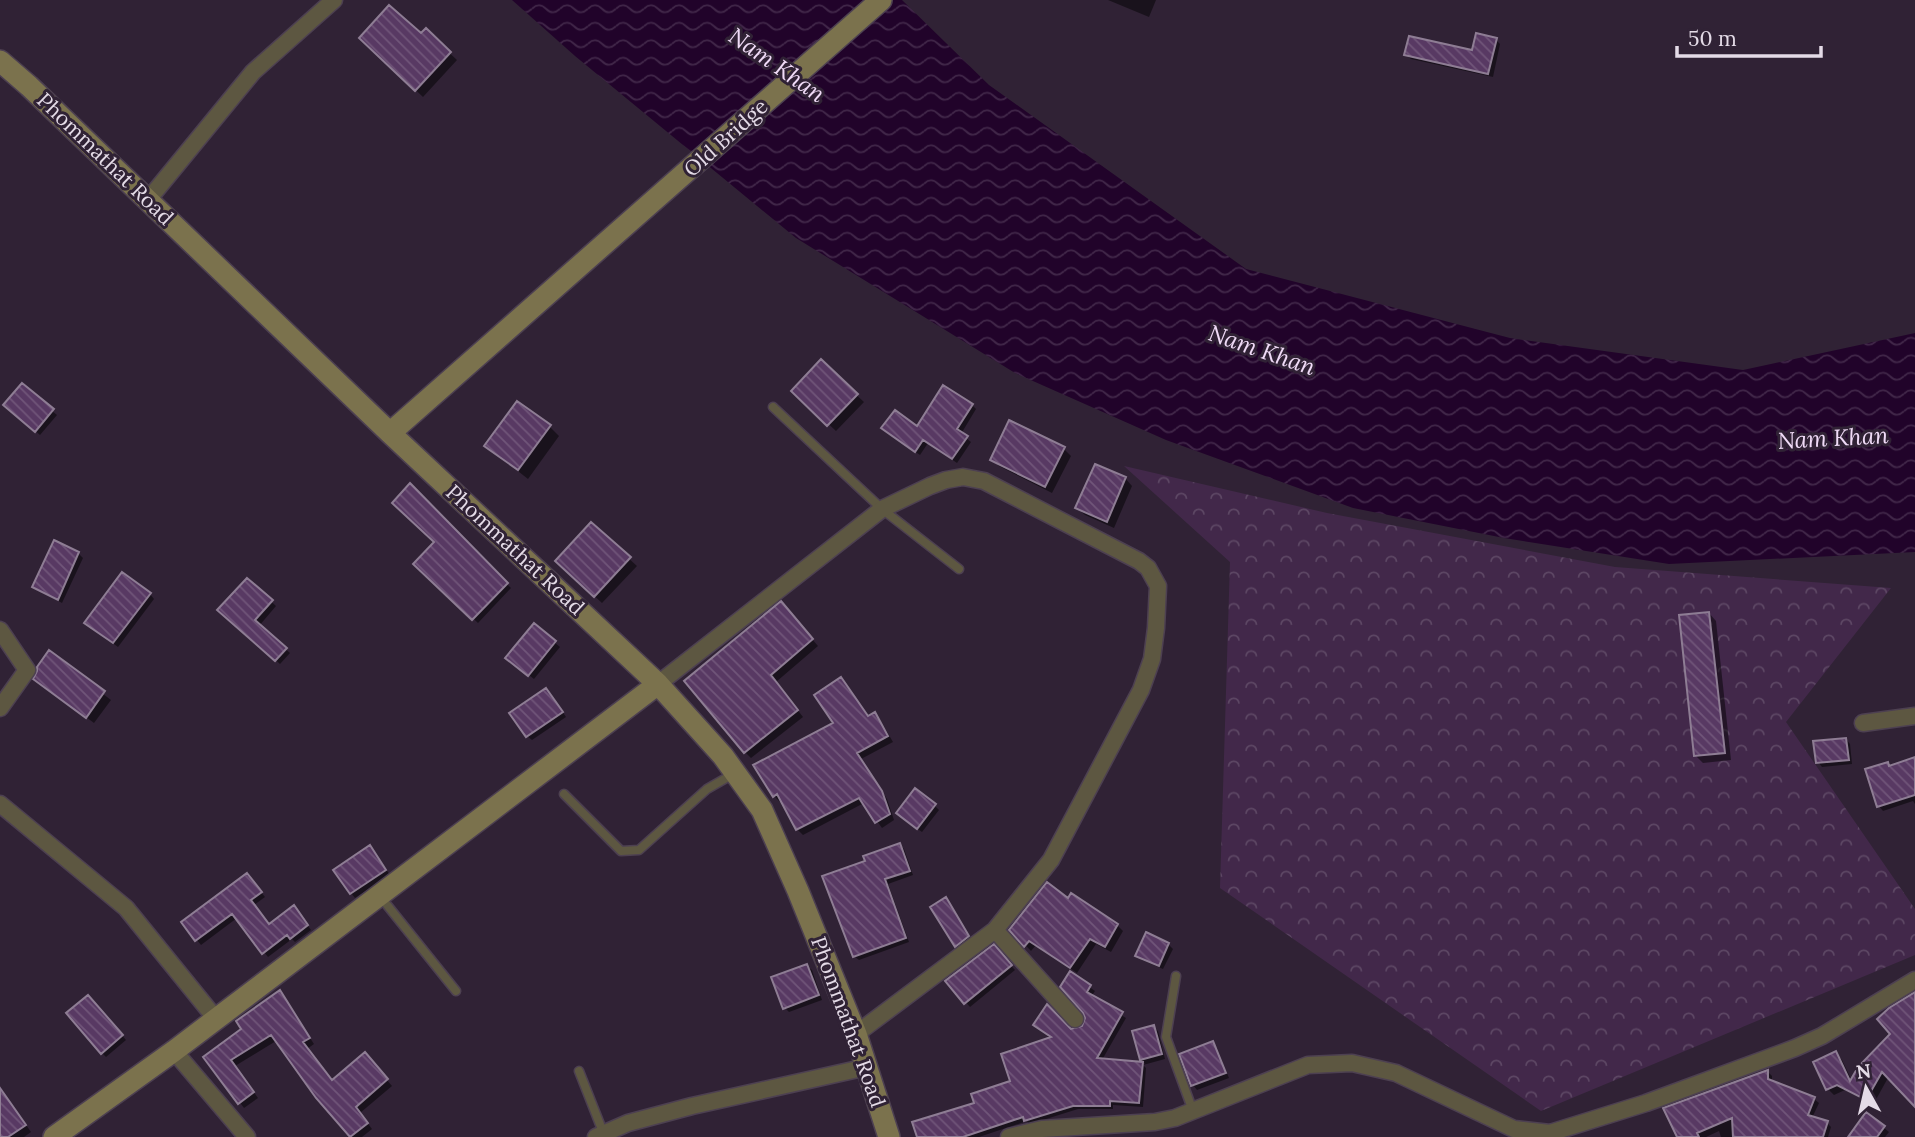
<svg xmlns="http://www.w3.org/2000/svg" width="1915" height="1137" viewBox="0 0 1915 1137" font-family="Lora,serif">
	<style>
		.forest { fill: url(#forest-crowns) }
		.water { fill: url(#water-waves) }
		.shadow { fill: #0007 }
		.building { fill: url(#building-back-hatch); stroke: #8e7d94; stroke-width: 2 }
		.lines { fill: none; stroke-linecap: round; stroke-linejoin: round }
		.lane-casing { stroke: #4d4051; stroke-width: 11 }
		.street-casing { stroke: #4d4051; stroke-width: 19 }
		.secondary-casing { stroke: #4d4051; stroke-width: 24 }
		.lane { stroke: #5d5741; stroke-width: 8 }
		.street { stroke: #5d5741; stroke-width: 16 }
		.secondary { stroke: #7b724d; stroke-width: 21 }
		.labels { text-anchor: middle; stroke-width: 6; stroke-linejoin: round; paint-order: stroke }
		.street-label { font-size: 21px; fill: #e4dbe7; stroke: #302235 }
		.water-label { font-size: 23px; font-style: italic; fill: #f0dbf7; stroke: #302235 }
	</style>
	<defs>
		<pattern id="forest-crowns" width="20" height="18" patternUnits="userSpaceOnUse" patternTransform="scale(1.75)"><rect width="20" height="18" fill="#42284a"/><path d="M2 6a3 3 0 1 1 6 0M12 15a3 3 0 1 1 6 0" fill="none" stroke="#5d4764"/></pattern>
		<pattern id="water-waves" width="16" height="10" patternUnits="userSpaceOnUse" patternTransform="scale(1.75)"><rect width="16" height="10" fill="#21032a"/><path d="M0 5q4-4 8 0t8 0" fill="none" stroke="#412749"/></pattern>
		<pattern id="building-back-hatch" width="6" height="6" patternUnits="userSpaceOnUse" patternTransform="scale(1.75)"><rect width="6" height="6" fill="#583963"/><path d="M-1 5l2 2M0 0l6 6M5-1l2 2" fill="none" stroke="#705579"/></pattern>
	</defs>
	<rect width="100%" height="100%" fill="#302235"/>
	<path class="forest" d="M1124,466L1327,513L1615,567L1891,588L1786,722L1915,909V955L1541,1111L1220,888L1230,562Z"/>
	<path class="water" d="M512,0H902L989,85L1246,269L1510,338L1743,370L1915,333V552L1669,564L1504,538L1353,508L1166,440L1015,373L796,238L575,56Z"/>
	<path class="shadow" d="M1108,0H1156L1149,17Z
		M426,31L457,60L423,97L361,38L422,36Z
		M1496,40L1500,44L1493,77L1411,59L1406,55L1473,52Z
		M821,362L864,402L836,431L793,391Z
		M972,405L976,409L961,434L971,442L957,463L928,443L920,455L888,433L918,428Z
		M10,409L52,411L57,415L40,435Z
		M549,426L559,436L528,479L486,446Z
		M1064,449L1071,456L1052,493L999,466L992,459Z
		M1125,478L1132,486L1114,528L1085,515L1077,508Z
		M591,524L637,566L602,603L564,568Z
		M446,525L511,588L478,623L416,564L436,542Z
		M78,553L83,558L62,603L34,587Z
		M248,580L276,606L259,626L290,653L280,664L220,609Z
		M150,594L154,599L118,647L91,627Z
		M787,610L818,646L776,682L803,717L751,758L745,752Z
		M1709,613L1716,621L1731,760L1703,763L1696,756Z
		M534,625L560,647L534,679L512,662Z
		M49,653L111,700L94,723L35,679Z
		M841,679L869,718L875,714L880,720L893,742L861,759L887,799L894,820L882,828L864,803L803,835L797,829L782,800L780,802L774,796L835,724Z
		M551,695L566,717L532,740L527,736Z
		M1846,739L1850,744L1852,764L1822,767L1818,762Z
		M1915,759V804L1913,801L1883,811L1879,806L1887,764L1891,767Z
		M935,806L939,810L922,832L902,818Z
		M900,845L904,849L913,875L888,884L909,942L859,960L854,956L867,862Z
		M374,852L390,875L355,898L351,893Z
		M251,880L265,897L254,905L269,926L298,912L311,930L295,942L292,939L268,957L237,918L201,945L183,923Z
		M946,900L973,941L960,950L956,946Z
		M1068,900L1117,925L1123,931L1111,952L1096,944L1077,973L1036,945L1031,951L1011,930Z
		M1168,944L1173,949L1163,969L1142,960L1137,955Z
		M993,946L1015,970L970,1007L947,981Z
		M807,966L812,970L822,1000L789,1012L785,1008Z
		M1071,974L1095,991L1091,997L1126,1018L1102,1060L1145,1064L1141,1060L1154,1027L1158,1031L1165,1059L1143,1065L1146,1068L1143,1107L1113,1105V1109H1078L1030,1124L1027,1121L979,1137H919L1013,1082L1071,1031L1084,1028L1087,1017Z
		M280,992L314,1044L307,1049L333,1081L370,1060L392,1086L360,1113L372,1129L362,1137H351L276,1041L235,1066L258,1098L244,1108L206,1057L243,1030Z
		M1915,994V1104L1889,1076L1873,1105L1845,1090L1834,1095L1828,1089L1836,1053L1842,1060L1852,1081L1893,1034Z
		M92,1001L126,1040L106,1057L102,1053Z
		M1213,1043L1217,1048L1229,1078L1197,1090L1193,1085Z
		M1768,1072L1772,1076V1082L1814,1099L1819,1103L1812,1118L1827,1123L1831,1127L1828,1137H1721L1719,1131L1706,1137H1679Z
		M0,1088L31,1132L24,1137H0Z
		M1867,1114L1889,1132L1885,1137H1858Z"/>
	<path class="building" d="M389,5L421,33L426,28L451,52L415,91L359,38Z
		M1476,33L1497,38L1488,74L1404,55L1409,36L1472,50Z
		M821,359L858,394L827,426L791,391Z
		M22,383L54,409L35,432L3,405Z
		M943,385L973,404L957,429L968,436L952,459L923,440L915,452L881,428L895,410L917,426Z
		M517,401L551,425L518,470L484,446Z
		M1009,420L1065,447L1045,487L990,460Z
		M1095,464L1126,477L1107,522L1075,508Z
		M410,483L508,583L472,620L413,564L434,542L392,503Z
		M591,522L631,557L594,597L555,561Z
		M54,540L79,552L58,600L32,587Z
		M122,572L151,593L113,643L84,623Z
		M247,578L273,600L255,620L287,648L275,661L217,610Z
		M781,601L813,639L771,675L798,710L744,753L684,681Z
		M1709,612L1725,753L1694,756L1679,615Z
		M534,623L556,641L528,676L505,658Z
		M49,650L105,691L86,718L33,679L37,671V667Z
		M841,677L868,716L875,712L888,736L857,753L882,791L890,814L875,823L859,798L796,830L777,794L773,797L753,765L833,723L814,695Z
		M546,688L563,712L526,737L509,713Z
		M1846,738L1849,760L1816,763L1813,741Z
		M1915,757V795L1877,807L1865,769L1888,762L1889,766Z
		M915,788L936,804L917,829L896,813Z
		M900,843L910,871L885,879L906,938L853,957L822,876L865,861L863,856Z
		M370,845L386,870L350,894L333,870Z
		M247,873L262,892L251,900L269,924L294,905L308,925L290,939L287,935L262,954L232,914L195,941L181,922Z
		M1047,882L1068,898L1071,893L1118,924L1105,947L1090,939L1070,968L1029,941L1024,947L1009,930Z
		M946,897L969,936L955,947L930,907Z
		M1146,932L1169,943L1159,966L1135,956Z
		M994,944L1012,965L964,1004L945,981Z
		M807,964L819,995L783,1009L771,977Z
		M1070,971L1091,985L1087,992L1123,1012L1097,1058L1143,1062L1139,1103L1110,1101V1106H1073L1024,1121L1023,1117L963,1137H917L912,1122L974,1103L971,1094L1010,1081L1001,1054L1051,1037L1033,1025L1047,1004L1071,1029L1082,1026L1085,1018L1083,1013L1060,987Z
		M280,990L310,1038L303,1042L332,1080L365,1052L388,1079L356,1107L368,1123L350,1137L316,1098L271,1035L231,1060L254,1092L238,1104L203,1057L241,1029L236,1021Z
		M1915,992V1107L1882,1072L1866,1100L1837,1085L1826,1090L1813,1062L1836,1051L1850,1081L1858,1067L1890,1034L1877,1019L1889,1008Z
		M88,995L123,1035L101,1054L66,1013Z
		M1154,1025L1162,1054L1140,1060L1132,1031Z
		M1213,1041L1226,1073L1191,1086L1179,1054Z
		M1768,1070V1079L1815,1097L1808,1115L1828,1121L1823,1137H1733L1732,1118L1697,1133L1699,1137H1677L1663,1108Z
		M0,1088L26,1125L8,1137H0Z
		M1866,1112L1885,1126L1877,1137H1848Z"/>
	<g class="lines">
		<defs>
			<path id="lane" d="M773,407L882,509L959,569
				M564,794L621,851L639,850L707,789L735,773
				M379,895L456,991
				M1176,976L1166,1037L1193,1111
				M579,1071L603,1132"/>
			<path id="street" d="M148,200L253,72L334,0
				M0,630L27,670L0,708
				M658,684L882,509L930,486L946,480L963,477L984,481L1139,561L1148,568L1158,586L1156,628L1152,659L1141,690L1051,860L995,930L856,1034
				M1863,723L1915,716
				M0,804L126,908L216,1019
				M995,930L1075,1019
				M174,1051L247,1137
				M596,1137L628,1123L692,1106L867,1067
				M1009,1137L1042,1129L1155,1122L1175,1118L1308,1065L1352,1063L1396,1073L1514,1129L1550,1133L1646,1103L1795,1048L1822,1036L1915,980"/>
			<path id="secondary" d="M0,61L29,86L390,433L658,684L723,756L762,810L798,891L856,1034L889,1137
				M390,433L881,0
				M54,1137L174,1051L658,684"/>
		</defs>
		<use href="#lane" class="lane-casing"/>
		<use href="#street" class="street-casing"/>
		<use href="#secondary" class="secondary-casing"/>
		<use href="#lane" class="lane"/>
		<use href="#street" class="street"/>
		<use href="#secondary" class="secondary"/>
	</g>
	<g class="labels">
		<g class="street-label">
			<text transform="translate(726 138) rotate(-42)" y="7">Old Bridge</text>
			<text transform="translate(105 159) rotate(44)" y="7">Phommathat Road</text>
			<text transform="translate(515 550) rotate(43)" y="7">Phommathat Road</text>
			<text transform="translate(848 1022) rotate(70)" y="7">Phommathat Road</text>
		</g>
		<g class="water-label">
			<text transform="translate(777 65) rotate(35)" y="8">Nam Khan</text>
			<text transform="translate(1262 350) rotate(19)" y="8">Nam Khan</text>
			<text transform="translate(1833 438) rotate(-3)" y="8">Nam Khan</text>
		</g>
	</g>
	<g transform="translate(1866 1088) rotate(352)" stroke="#302235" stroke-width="5" paint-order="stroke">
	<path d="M0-5L12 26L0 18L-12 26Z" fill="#e4dbe7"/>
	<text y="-10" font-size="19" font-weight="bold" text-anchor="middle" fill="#e4dbe7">N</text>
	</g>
	<path d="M1677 46v10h144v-10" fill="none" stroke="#e4dbe7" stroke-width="3.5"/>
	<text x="1688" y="46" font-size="21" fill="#e4dbe7" stroke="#302235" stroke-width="5" paint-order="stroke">50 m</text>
</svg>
